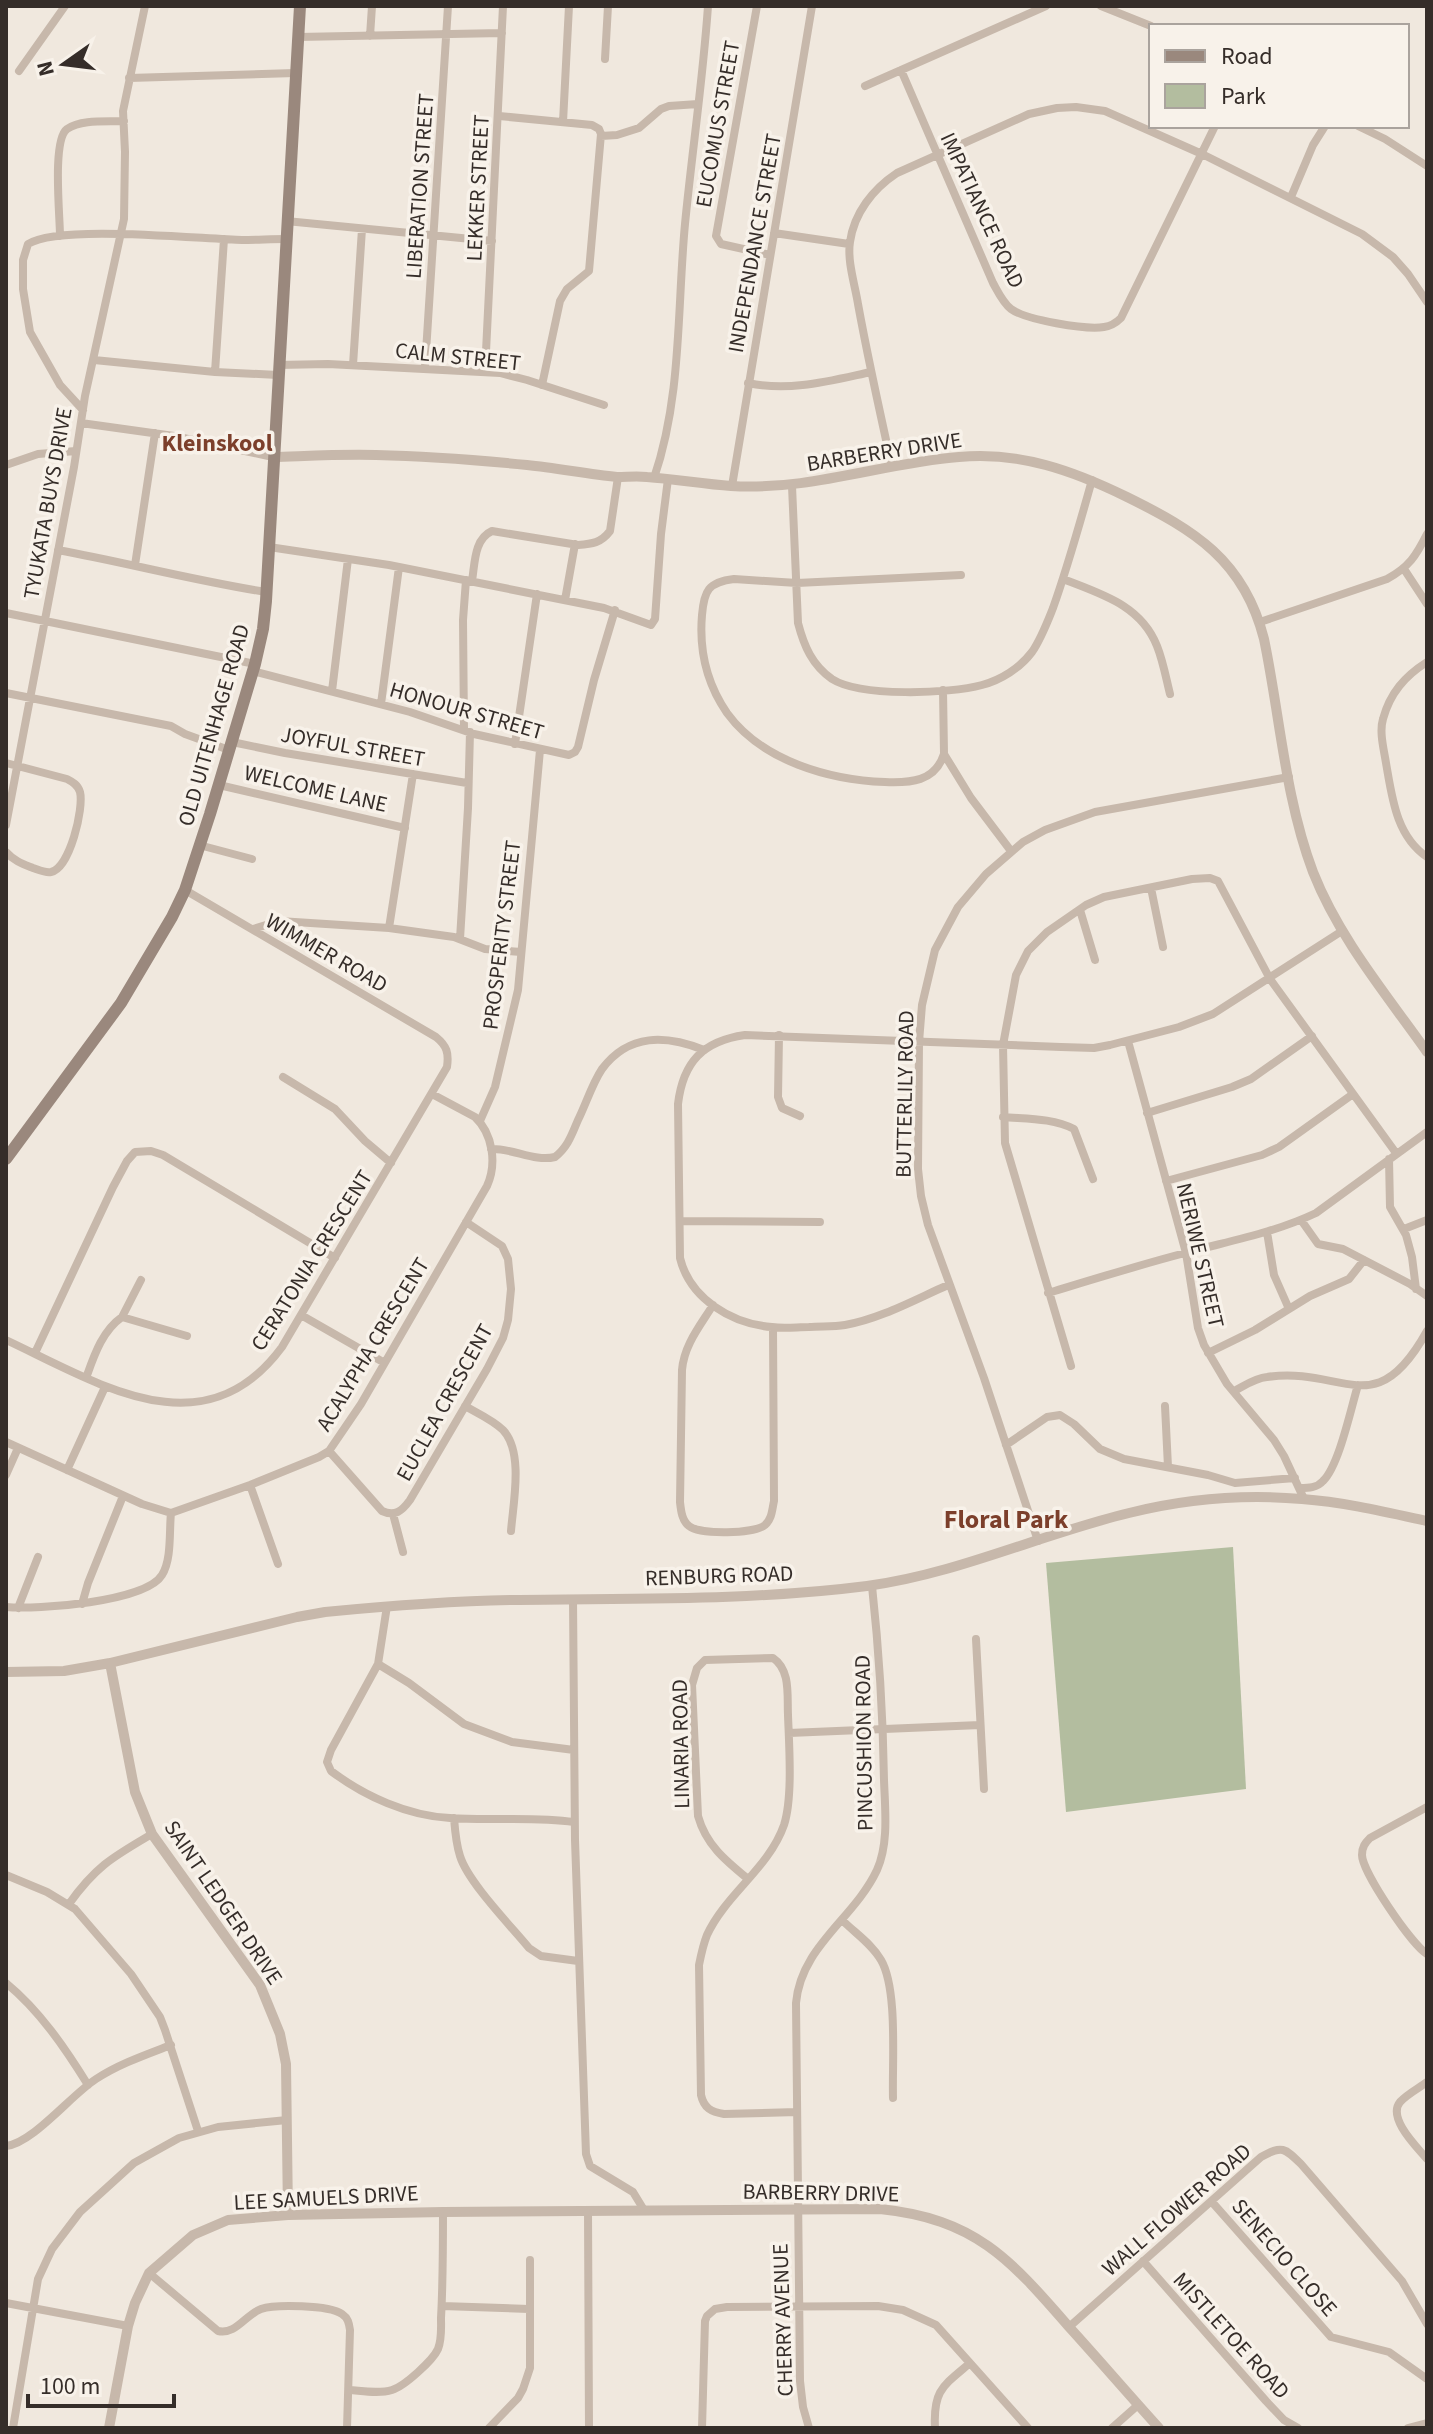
<svg xmlns="http://www.w3.org/2000/svg" width="1433" height="2434" viewBox="0 0 1433 2434" font-family="'Source Sans 3',sans-serif">
	<style>
		.green { fill: #b3bd9f }
		.lines { fill: none; stroke-linecap: round; stroke-linejoin: round }
		.minor { stroke: #c7b8ab; stroke-width: 8 }
		.tertiary { stroke: #c7b8ab; stroke-width: 10 }
		.secondary { stroke: #9a887d; stroke-width: 12 }
		.labels { text-anchor: middle; stroke-width: 7; stroke-linejoin: round; paint-order: stroke }
		.street-label { font-size: 22px; fill: #352d29; stroke: #f8f2ea }
		.neighbourhood-label { font-size: 24px; font-weight: bold; fill: #7c3f2b; stroke: #f8f2ea }
		.quarter-label { font-size: 26px; font-weight: bold; fill: #7c3f2b; stroke: #f8f2ea }
	</style>
	<rect width="100%" height="100%" fill="#f0e8de"/>
	<path class="green" d="M1233,1547L1246,1789L1066,1812L1046,1563Z"/>
	<g class="lines">
		<path class="minor" d="M757,6L716,236L721,244L770,255
			M1101,6L1151,26
			M370,36L372,6
			M298,37L502,33
			M605,59L608,6
			M901,70L993,283C998,292 1003,303 1011,309C1026,320 1086,330 1104,327C1111,326 1116,323 1121,318L1215,126
			M19,71L65,6
			M129,78L295,73
			M865,86L1046,6
			M499,116L592,125L599,129L601,134L589,271L567,289L560,301L542,385
			M563,122L569,6
			M1358,126L1385,139L1427,166
			M601,136L617,135L639,128L661,109L669,106L698,104
			M1291,197L1313,145L1325,126
			M286,221L492,241
			M774,233L849,244
			M60,236C60,216 52,140 67,129C82,119 107,122 124,121
			M94,360L215,372L278,375
			M278,365L328,364L500,373L527,380L604,405
			M353,365L362,229
			M425,368L448,6
			M215,372L224,239
			M485,372L503,6
			M748,383C790,392 829,381 871,372
			M83,410L60,385L30,332L23,289V260L28,244C59,224 199,239 242,240C257,240 271,239 285,239
			M81,423L174,436L273,457
			M6,465L38,454L76,451
			M892,467C880,413 868,359 858,304C855,285 847,261 850,242C854,213 873,189 897,173L1029,114L1057,108L1076,107L1105,111L1202,154L1362,234L1393,257L1408,274L1427,302
			M654,478C682,396 677,309 685,224C692,152 703,79 708,6
			M732,486L812,6
			M792,486L798,623C804,646 812,665 832,679C860,697 949,694 982,685C1001,680 1020,668 1032,652C1041,639 1047,623 1053,608C1068,566 1080,523 1092,480
			M269,547L389,565L604,608L651,625L655,619L661,534L668,479
			M58,550C128,563 196,581 266,592
			M135,565L155,433
			M1404,569L1427,604
			M1063,579C1101,594 1141,605 1157,646C1163,661 1166,678 1170,694
			M472,581C475,563 474,539 492,531L578,545C592,544 601,543 610,531L618,477
			M565,600L575,544
			M6,613L255,664
			M1260,622L1387,579C1409,567 1416,556 1427,534
			M1427,662C1405,676 1390,693 1383,719C1379,732 1384,750 1386,763C1392,797 1396,836 1427,857
			M253,671L410,712L474,734L569,755L575,752L578,747L594,680L615,610
			M943,690L944,754C935,782 910,783 885,782C829,780 762,761 727,713C707,684 699,650 702,615C704,591 708,582 734,579L797,583L961,575
			M332,691L348,559
			M6,693L171,726L185,734L229,750
			M381,704L399,567
			M464,730L463,620L466,580
			M232,742L285,753L467,783
			M515,744L537,594
			M944,754L971,798L1011,851
			M6,763L67,779C73,782 78,785 80,792C84,808 70,868 51,872C45,873 39,870 33,868C23,864 14,861 6,852
			M219,785L405,828
			M6,825L74,467L85,396L124,219L125,152L123,111L145,6
			M199,845L252,859
			M1151,888L1163,947
			M1080,910L1095,960
			M389,928L413,774
			M253,929L279,921L389,928L454,937L485,949L521,952
			M460,939L468,808L470,732
			M779,1035L778,1097L782,1108L800,1116
			M1128,1041L1186,1253L1198,1328L1204,1345L1227,1384L1274,1440L1284,1456L1304,1499
			M283,1077L335,1109L365,1141L391,1163
			M1147,1113L1232,1087L1251,1079L1312,1036
			M1003,1117C1027,1119 1053,1118 1074,1129L1093,1179
			M480,1121L495,1087L518,990L540,750
			M491,1149C513,1148 534,1162 555,1157C568,1147 572,1134 578,1120C586,1104 592,1084 602,1069C629,1033 666,1035 704,1050
			M1389,1159L1390,1207L1406,1235L1412,1257L1416,1289
			M1166,1181L1262,1155L1279,1147L1353,1094
			M1301,1220L1318,1244L1343,1249L1410,1284L1427,1296
			M680,1221L820,1222
			M1404,1229L1427,1220
			M1267,1232L1274,1275L1289,1309
			M948,1285C916,1299 880,1319 845,1325C833,1327 821,1326 809,1327C797,1327 784,1329 772,1327C732,1324 690,1299 680,1258L678,1104C683,1062 703,1041 745,1035L1061,1047L1094,1048L1110,1045L1179,1027L1213,1014L1342,931
			M1048,1293C1094,1279 1139,1265 1185,1253C1229,1241 1274,1233 1316,1213L1427,1132
			M713,1305C700,1326 684,1345 682,1370L680,1502C681,1511 682,1521 689,1526C700,1535 754,1534 765,1525C772,1519 772,1510 774,1501L773,1328
			M301,1315L383,1362
			M122,1317L141,1280
			M6,1340C98,1383 204,1453 282,1347L447,1067C449,1053 447,1046 436,1037L185,890
			M35,1353L113,1187L127,1161L135,1152L151,1151L163,1155L335,1258
			M1208,1353L1255,1330L1310,1296L1349,1279L1364,1260
			M1071,1366L1005,1143L1003,1045L1016,975L1028,951L1047,932L1086,905L1104,897L1192,879L1210,878L1218,881L1270,979L1396,1153
			M86,1378C94,1356 102,1331 122,1317L187,1336
			M1234,1391C1244,1386 1255,1378 1267,1377C1344,1366 1375,1425 1427,1331
			M465,1406C477,1413 493,1420 503,1430C524,1452 513,1504 511,1531
			M1165,1406L1168,1467
			M6,1442L142,1504L171,1513L250,1485L319,1457L329,1451L361,1404L487,1186C497,1164 493,1134 475,1117L432,1094
			M1006,1445L1047,1417L1060,1415L1074,1424L1100,1449L1124,1459L1208,1475L1235,1483L1295,1478
			M329,1451L382,1511C395,1517 402,1511 410,1500L487,1369L503,1338L508,1320L511,1289L508,1259L502,1246L466,1222
			M67,1470L105,1387
			M6,1475L18,1448
			M250,1485L278,1564
			M1300,1488C1308,1488 1317,1488 1323,1481C1339,1466 1351,1408 1358,1385
			M393,1514L403,1552
			M1038,1541L984,1378L928,1225L921,1196L918,1169L919,1042L922,1005L935,950L958,907L986,874L1023,842L1045,830L1095,812L1289,777
			M573,1599L575,1840L586,2154L590,2166L633,2192L644,2210
			M82,1604L88,1583L123,1496
			M387,1606L378,1664L331,1750L327,1762L331,1771C364,1796 408,1816 450,1818C492,1821 533,1816 574,1822
			M6,1607C37,1610 146,1602 162,1575C172,1559 169,1531 171,1513
			M18,1608L38,1557
			M976,1639L984,1789
			M378,1664L409,1683L464,1724L512,1742L574,1750
			M789,1733L980,1725
			M1427,1807L1370,1838C1365,1843 1362,1847 1362,1855C1362,1872 1412,1945 1427,1954
			M454,1818C455,1831 456,1844 460,1856C468,1882 510,1925 529,1948L541,1956L578,1961
			M6,1875L47,1892L75,1909L131,1974L160,2017L165,2030L198,2131
			M748,1879C726,1861 706,1845 698,1816L692,1685L697,1668L705,1660L773,1658C791,1670 787,1696 788,1715C789,1745 793,1797 784,1825C769,1868 726,1894 707,1935C703,1945 701,1955 699,1965L701,2095C704,2108 711,2112 724,2114L797,2112
			M69,1904C96,1866 113,1857 152,1834
			M842,1920C855,1933 872,1944 881,1960C898,1989 892,2063 893,2098
			M6,1983C40,2011 65,2048 88,2085
			M1427,2082C1419,2088 1407,2094 1400,2102C1387,2118 1417,2147 1427,2159
			M6,2146C33,2143 71,2095 96,2079C119,2064 145,2055 171,2045
			M1212,2202L1331,2337L1389,2352L1427,2379
			M588,2210L589,2428
			M1143,2261L1266,2401L1284,2420L1298,2428
			M149,2273L218,2331C236,2335 245,2315 261,2309C275,2304 329,2305 342,2314C348,2318 349,2323 350,2330L347,2428
			M6,2303L128,2326
			M442,2306L529,2309
			M1069,2327L1261,2157C1282,2145 1285,2148 1301,2164L1402,2281L1427,2324
			M349,2390C363,2391 379,2394 392,2390C405,2386 433,2360 438,2349C442,2339 441,2328 441,2318C443,2283 443,2247 443,2212
			M13,2428L38,2279L52,2249L80,2212L134,2163L179,2138L218,2127L287,2120
			M489,2428L518,2398L523,2389L530,2368V2260
			M702,2428L705,2321L707,2316L715,2309L727,2307L878,2306L903,2310L936,2325L1028,2428
			M809,2428L803,2407L800,2381L796,2003C801,1946 854,1919 877,1870C889,1843 885,1809 884,1780C883,1715 879,1650 872,1586
			M935,2428C933,2390 943,2386 970,2363
			M1112,2428L1138,2405
			M1408,2428L1427,2423"/>
		<path class="tertiary" d="M273,457C307,456 342,454 376,455C426,456 477,460 527,465C557,468 587,474 617,477C627,477 637,476 647,477C675,479 703,484 731,486C810,491 882,463 959,457C1019,451 1074,471 1127,497C1194,530 1244,560 1264,639C1280,716 1285,798 1313,872C1339,938 1386,994 1427,1052
			M110,1663L135,1792L152,1834L260,1985L280,2034L286,2064L288,2215
			M6,1672L64,1671L110,1663L297,1617L325,1612C387,1606 450,1601 512,1600C630,1598 750,1601 867,1586C957,1574 1041,1534 1129,1513C1185,1499 1245,1494 1302,1499C1344,1502 1386,1512 1427,1521
			M109,2428L128,2326L135,2303L149,2273L193,2235L228,2220L288,2215L443,2212L880,2209C976,2219 1010,2259 1070,2328C1100,2361 1129,2395 1159,2428"/>
		<path class="secondary" d="M6,1159L121,1003L172,917L185,890L210,814L255,664L263,629L266,601L300,6"/>
	</g>
	<g class="labels">
		<g class="street-label">
			<text transform="translate(717 124) rotate(-80)" y="8">EUCOMUS STREET</text>
			<text transform="translate(419 186) rotate(-86)" y="8">LIBERATION STREET</text>
			<text transform="translate(477 188) rotate(-87)" y="8">LEKKER STREET</text>
			<text transform="translate(983 210) rotate(65)" y="8">IMPATIANCE ROAD</text>
			<text transform="translate(754 243) rotate(-80)" y="8">INDEPENDANCE STREET</text>
			<text transform="translate(458 356) rotate(6)" y="8">CALM STREET</text>
			<text transform="translate(884 451) rotate(-9)" y="8">BARBERRY DRIVE</text>
			<text transform="translate(47 503) rotate(-80)" y="8">TYUKATA BUYS DRIVE</text>
			<text transform="translate(467 710) rotate(16)" y="8">HONOUR STREET</text>
			<text transform="translate(213 725) rotate(-74)" y="8">OLD UITENHAGE ROAD</text>
			<text transform="translate(353 746) rotate(10)" y="8">JOYFUL STREET</text>
			<text transform="translate(316 788) rotate(13)" y="8">WELCOME LANE</text>
			<text transform="translate(501 935) rotate(-83)" y="8">PROSPERITY STREET</text>
			<text transform="translate(327 952) rotate(30)" y="8">WIMMER ROAD</text>
			<text transform="translate(904 1094) rotate(-89)" y="8">BUTTERLILY ROAD</text>
			<text transform="translate(1201 1255) rotate(77)" y="8">NERIWE STREET</text>
			<text transform="translate(311 1260) rotate(-58)" y="8">CERATONIA CRESCENT</text>
			<text transform="translate(372 1344) rotate(-59)" y="8">ACALYPHA CRESCENT</text>
			<text transform="translate(444 1402) rotate(-61)" y="8">EUCLEA CRESCENT</text>
			<text transform="translate(719 1575) rotate(-2)" y="8">RENBURG ROAD</text>
			<text transform="translate(863 1743) rotate(-91)" y="8">PINCUSHION ROAD</text>
			<text transform="translate(680 1744) rotate(-91)" y="8">LINARIA ROAD</text>
			<text transform="translate(224 1902) rotate(56)" y="8">SAINT LEDGER DRIVE</text>
			<text transform="translate(821 2192) rotate(1)" y="8">BARBERRY DRIVE</text>
			<text transform="translate(326 2197) rotate(-3)" y="8">LEE SAMUELS DRIVE</text>
			<text transform="translate(1176 2209) rotate(-41)" y="8">WALL FLOWER ROAD</text>
			<text transform="translate(1285 2257) rotate(49)" y="8">SENECIO CLOSE</text>
			<text transform="translate(782 2320) rotate(-92)" y="8">CHERRY AVENUE</text>
			<text transform="translate(1232 2335) rotate(48)" y="8">MISTLETOE ROAD</text>
		</g>
		<g class="neighbourhood-label">
			<text x="217" y="451">Kleinskool</text>
		</g>
		<g class="quarter-label">
			<text x="1006" y="1528">Floral Park</text>
		</g>
	</g>
	<rect width="1433" height="2434" fill="none" stroke="#352d29" stroke-width="16"/>
	<rect x="1149" y="24" width="260" height="104" fill="#f8f2ea" stroke="#aaa39d" stroke-width="2"/>
	<rect x="1165" y="50" width="40" height="12" fill="#9a887d" stroke="#aaa39d" stroke-width="2"/>
	<text x="1221" y="64" font-size="24" fill="#352d29">Road</text>
	<rect x="1165" y="84" width="40" height="24" fill="#b3bd9f" stroke="#aaa39d" stroke-width="2"/>
	<text x="1221" y="104" font-size="24" fill="#352d29">Park</text>
	<g transform="translate(64 64) rotate(256)" stroke="#f8f2ea" stroke-width="6" paint-order="stroke">
	<path d="M0-6L14 30L0 20L-14 30Z" fill="#352d29"/>
	<text y="-12" font-size="22" font-weight="bold" text-anchor="middle" fill="#352d29">N</text>
	</g>
	<path d="M28 2394v12h146v-12" fill="none" stroke="#352d29" stroke-width="4"/>
	<text x="40" y="2394" font-size="24" fill="#352d29" stroke="#f8f2ea" stroke-width="6" paint-order="stroke">100 m</text>
</svg>
